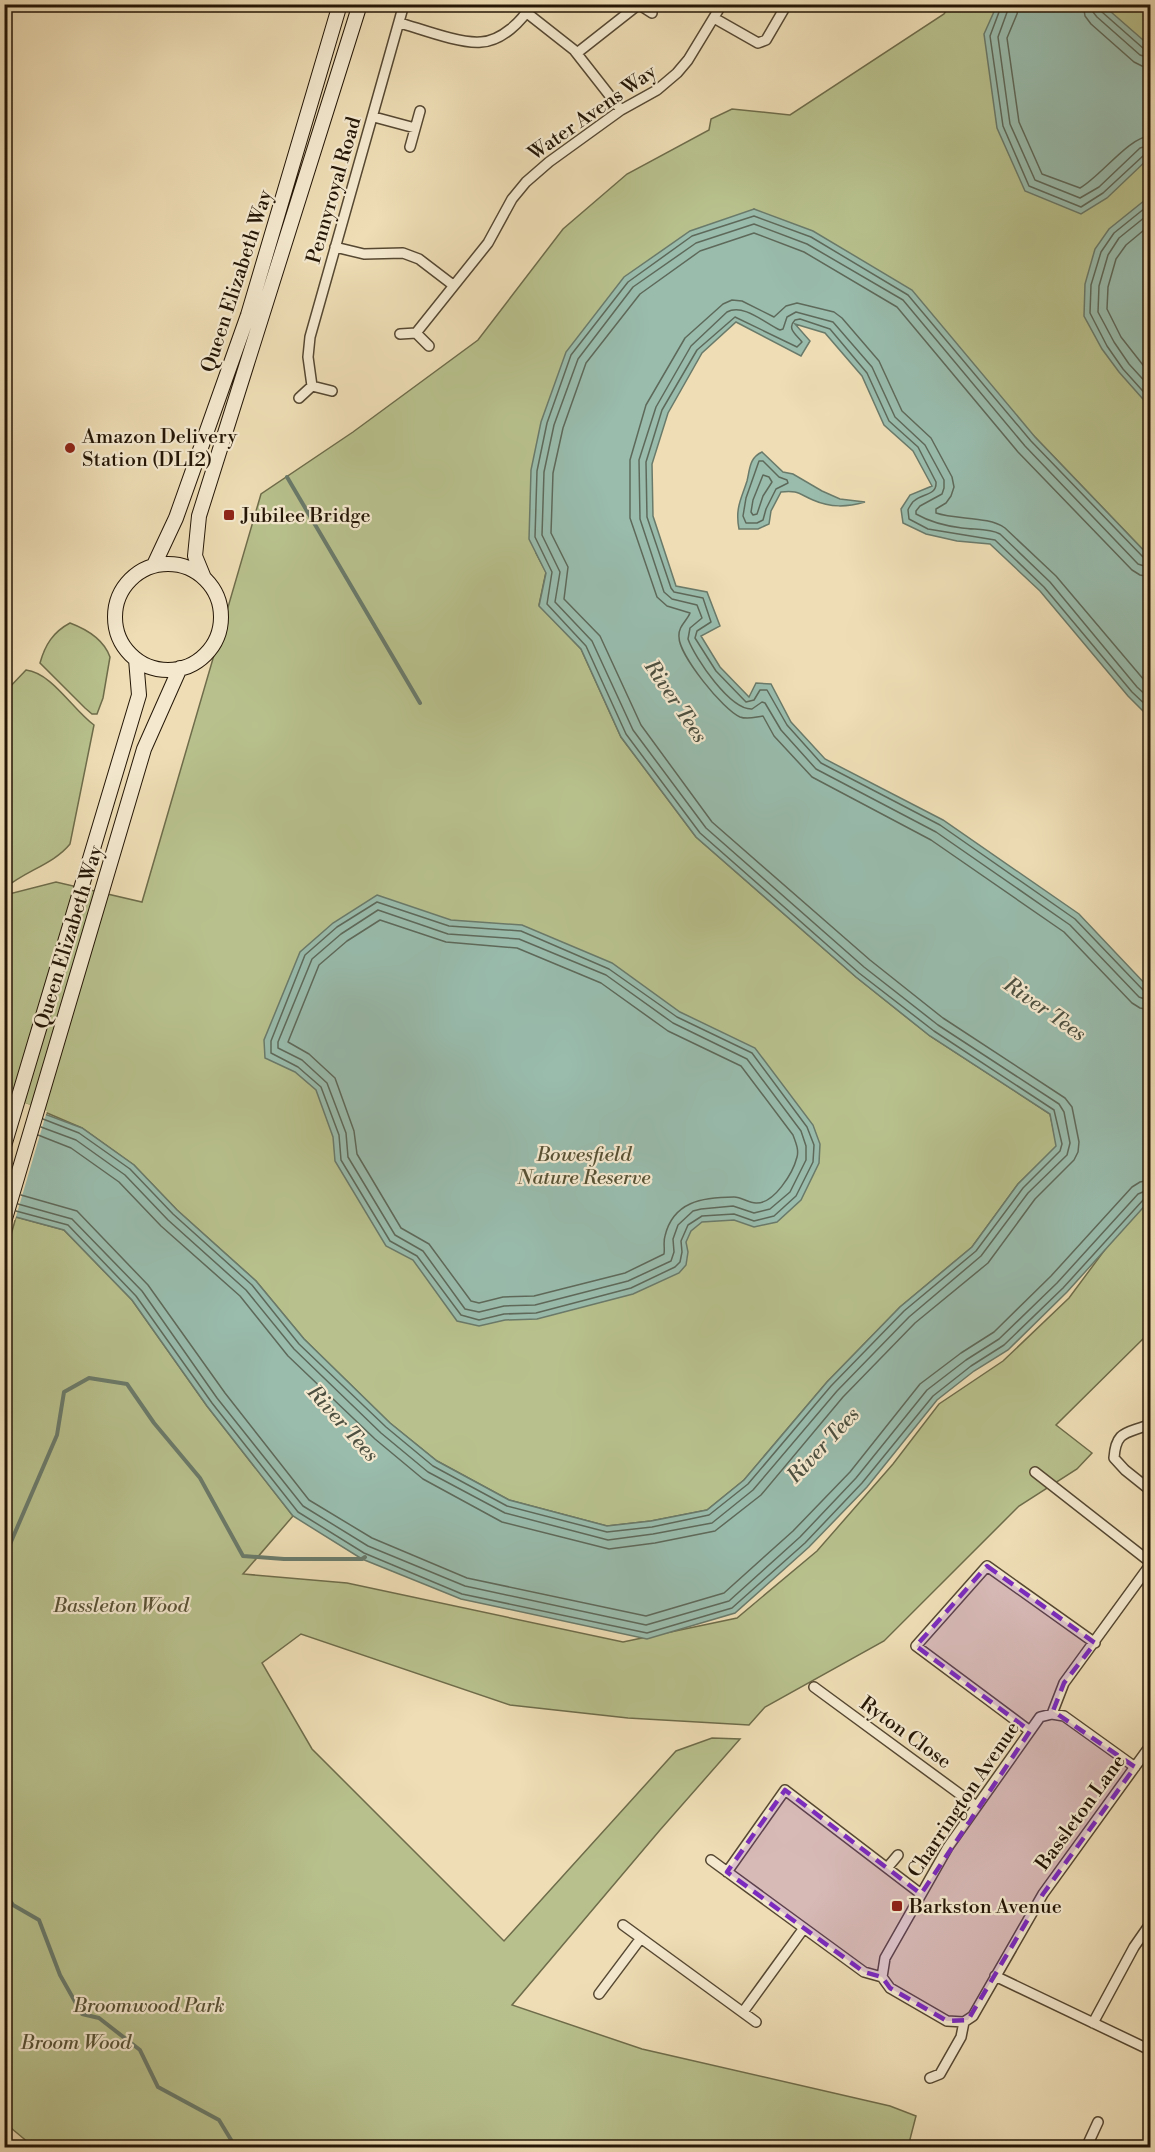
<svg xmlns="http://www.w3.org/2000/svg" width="1155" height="2152" viewBox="0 0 1155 2152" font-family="'Libre Bodoni',serif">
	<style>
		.green { fill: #b8c18d; stroke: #6e6c4a; stroke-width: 1.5 }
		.water { fill: #99bcad; stroke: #6a7a6a; stroke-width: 1.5 }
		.pier { fill: #eeddb5 }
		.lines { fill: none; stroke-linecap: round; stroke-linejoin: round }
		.shore { stroke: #5e695a; stroke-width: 1.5 }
		.stream { stroke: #6a7a6a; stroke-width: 4 }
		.street-casing { stroke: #564832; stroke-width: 12 }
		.secondary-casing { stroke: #241606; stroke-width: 16 }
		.street { stroke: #f4e9cf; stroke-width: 9 }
		.secondary { stroke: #f4e9cf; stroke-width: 14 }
		.marked { fill: #7b2cbf; fill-opacity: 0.2; stroke: #7b2cbf; stroke-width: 4.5; stroke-dasharray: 12 8; stroke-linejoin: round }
		.poi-dot { fill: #8f2418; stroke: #f4e9cf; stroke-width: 2 }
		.labels { text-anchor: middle; stroke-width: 4.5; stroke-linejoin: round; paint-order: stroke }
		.street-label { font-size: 20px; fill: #241606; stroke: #f4e9cf }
		.poi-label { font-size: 20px; fill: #241606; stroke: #f4e9cf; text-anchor: start }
		.park-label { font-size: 20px; font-style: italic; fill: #585235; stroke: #f4e9cf }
		.water-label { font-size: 21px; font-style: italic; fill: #4d5040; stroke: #f4e9cf }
	</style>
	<rect width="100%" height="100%" fill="#eeddb5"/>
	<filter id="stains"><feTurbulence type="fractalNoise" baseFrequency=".00333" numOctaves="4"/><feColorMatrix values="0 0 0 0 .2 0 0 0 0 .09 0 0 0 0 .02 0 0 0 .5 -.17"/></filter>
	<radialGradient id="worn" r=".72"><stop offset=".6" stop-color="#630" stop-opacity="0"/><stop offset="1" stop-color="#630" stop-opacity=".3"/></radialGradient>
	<path class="green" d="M950,5H1150V557L1035,437L754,209L536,553L546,572L539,605L581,649L621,737L696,837L856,977L930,1036L1050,1114L1057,1146L1018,1184L972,1247L900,1307L827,1382L744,1480L707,1510L651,1521L607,1526L509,1500L437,1461L390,1423L304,1339L256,1281L177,1210L134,1165L82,1128L5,1095V895L56,882L142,902L261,494L353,432L478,340L563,229L627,174L709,130L711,119L732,109L790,115L944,14Z
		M70,623C86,629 104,640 110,657L103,698L97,714H92L85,708L40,663C45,645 53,632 70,623Z
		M26,670C52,673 73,710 94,725L70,844C54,864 25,871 5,888V692Z
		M1150,1189V1332L1056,1425L1092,1453L1077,1469L1019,1506L884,1641L765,1707L749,1725L628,1718L510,1705L301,1634L262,1663L312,1749L504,1941L676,1751L712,1738L740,1739L660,1830L512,2005L642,2049L890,2106L916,2116L908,2147L35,2148L5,2123L4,1260L16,1217L64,1230L132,1300L207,1406L293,1516L243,1574L347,1583L623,1642L737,1618L817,1551L893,1464L939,1404L1003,1361L1069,1298Z"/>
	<path class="water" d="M997,5H1103L1150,46V157L1107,198L1081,214L1025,191L997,128L984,34Z
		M1150,196V407L1119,372L1102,349L1084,316L1085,284L1095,249L1109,229Z
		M754,209L813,231L912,290L1035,437L1150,557V718L1128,696L1040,591L990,544L957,541L926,534L903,523L901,509L910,495L932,486L913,451L884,425L862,376L825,333L795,324L810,341L801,356L736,322L702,353L668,413L652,464L653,516L676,586L707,592L720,626L701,636L720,667L749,697L756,683L771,684L791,722L825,759L943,820L1079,914L1150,989V1200L1067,1292L1008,1350L974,1371L937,1400L867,1487L809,1547L735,1613L647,1639L461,1599L362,1559L293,1516L207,1406L132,1300L64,1230L16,1217L5,1218L4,1101H10L82,1128L134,1165L177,1210L256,1281L304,1339L390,1423L437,1461L509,1500L607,1526L651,1521L707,1510L744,1480L827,1382L900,1307L972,1247L1018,1184L1056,1146L1050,1114L930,1036L856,977L696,837L621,737L581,649L539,606L546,573L529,539L531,470L541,422L566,352L624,277L690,231Z
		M762,452L783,472L793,474L822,491L840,499L865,502C847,507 831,508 813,500C799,494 798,490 781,492L771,511L769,524L758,529H739C735,508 741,500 747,481C750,469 749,458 762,452Z
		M377,895L451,920L522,925L612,963L680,1012L755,1048L813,1125L820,1144L819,1163L801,1200L777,1222L754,1227L734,1220L702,1222L691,1231L686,1242L688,1252L686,1265L679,1273L633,1294L537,1319L505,1320L479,1326L457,1321L413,1260L386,1246L335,1161L333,1137L316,1090L295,1072L265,1058L264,1040L300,952L333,923Z"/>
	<path class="pier" d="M4,1098H11L47,1111L15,1220L4,1221Z"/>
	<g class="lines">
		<path class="shore" d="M1002,4L990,36L1003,126L1029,186L1081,207L1103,193L1144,155L1150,153
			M1010,4L998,37L1010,124L1035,180L1080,198L1099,187L1140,148L1150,145
			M1019,4L1017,14L1007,38L1019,122L1042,174L1080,188C1101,176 1129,137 1150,136
			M1083,4L1085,16L1091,24L1134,62L1142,66L1150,67
			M1092,4L1093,12L1097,17L1140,55L1150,58
			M1100,4L1102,12L1144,49L1150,50
			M1150,204L1114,233L1101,252L1091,285L1090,313L1107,346L1123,369L1150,399
			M1150,213L1119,238L1108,255L1099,286L1098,312L1114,342L1129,364L1150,387
			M1150,225L1126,245L1116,259L1108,287L1107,309L1121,337L1150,374
			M759,461H763L779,477L787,480L788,483L776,489L766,509L763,520L757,523H746L743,516L746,498Z
			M763,475L769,477L772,482L763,496L757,514L753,515L751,512L753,500Z
			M1150,687L1056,576L1005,528C988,516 957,520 936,513V509L946,503L951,496L954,487L952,477L931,438L902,411L879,361L842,318L834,312L797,303L786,306L774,317L742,301L732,300L723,304L685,338L646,405L630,460V518L657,597L667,606L690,613C687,621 678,626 679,637C679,655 723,710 740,717C748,720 755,717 763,716L774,736L812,777L931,840L1064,932L1132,1003L1140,1008L1150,1010
			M1150,699L1137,687L1050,582L1000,534C989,528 974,530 962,528C946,526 930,522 916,514V511L920,506L942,494L944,488V480L925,445L895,417L872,367L833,322L796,312L787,317L783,329L780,330C765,323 743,303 727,312L691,346L656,407L639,460L640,519L664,592L672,599L697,605L702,618L690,628L688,639C695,658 730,710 752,709L762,702L765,703L781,730L816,769L936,832L1070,925L1139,997L1150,1001
			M1150,709L1132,692L1044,587L995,540L928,529L909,519L908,510C908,509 913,501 914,501C922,493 937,496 936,482L918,447L889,421L867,373L830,329L800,319L795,320C786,329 797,335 802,342L797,347L735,317L697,350L662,410L646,462L647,517L671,588L674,592L703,598L711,622L697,631L695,638L716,671L746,702L754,700L760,690H767L787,725L821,763L940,825L1075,919L1144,991L1150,993
			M377,902L449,926L521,931L609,969L677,1017L752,1053L807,1127L814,1145L813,1162L796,1196L774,1216L754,1221L734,1214L702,1216L688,1225L681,1241L682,1252L680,1262L675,1267L631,1288L536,1313L504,1314L479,1320L461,1315L417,1256L390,1241L341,1160L339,1135L321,1087L298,1067L271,1053V1041L305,955L337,927Z
			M378,910L448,934L519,939L606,975L673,1023L747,1059L801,1131L806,1146V1160L790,1192L770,1209L754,1213L733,1206L701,1209L693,1211L678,1225L673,1239L674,1252L671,1261L628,1281L535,1305L504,1306L479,1312L465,1309L423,1251L395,1235L348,1157L346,1133L327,1083L302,1060L278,1048V1042L312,959L341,934Z
			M380,920L446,942L517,948L601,983L668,1031L741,1066L793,1135C796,1143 799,1150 797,1157C793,1173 774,1204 756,1203C748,1203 742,1197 734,1197C702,1197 673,1202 665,1236C663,1242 665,1248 664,1254L625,1273L534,1296L503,1297L479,1303L471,1301L429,1244L401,1228L357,1154L354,1131L335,1078L309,1054L288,1042L319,965L347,941Z
			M43,1119L79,1133L130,1169L173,1214L252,1285L299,1344L386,1427L433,1466L507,1506L607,1532L652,1527L709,1515L748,1484L831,1386L904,1311L976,1251L1023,1188L1060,1151L1062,1144L1054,1110L934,1031L859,973L700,833L626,734L586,646L547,604L552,572L535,537L537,471L547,423L571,355L628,282L692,236L754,216L811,237L908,295L1031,441L1144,558L1150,560
			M41,1127L76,1140L125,1175L168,1220L246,1290L294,1349L381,1433L428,1472L505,1513L608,1540L653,1534L712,1523L753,1490L837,1391L909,1317L981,1256L1028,1193L1067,1155L1070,1143L1064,1112L1059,1104L938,1025L864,967L706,828L633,730L592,641L555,602L560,572L542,535L544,472L554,425L578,359L633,287L696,243L754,224L807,244L903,300L1025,446L1138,564L1150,568
			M38,1135L71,1148L119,1182L161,1226L240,1296L288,1356L375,1439L423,1479L502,1522L609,1549L655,1543L715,1531L761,1495L843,1397L915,1323L988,1263L1035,1199L1074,1160L1078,1152L1079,1142L1072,1107L1065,1098L943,1018L870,960L712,822L641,725L600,636L564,599L568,567L551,533L553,473L563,428L586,363L640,294L700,251L754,233L804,252L897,307L1018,452L1132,570L1140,575L1150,577
			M21,1195L77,1211L148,1285L225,1393L309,1500L372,1538L467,1578L646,1616L724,1593L793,1531L850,1472L920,1384L961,1353L994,1332L1051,1276L1132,1187L1140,1182L1150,1180
			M18,1204L72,1219L142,1291L217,1398L303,1506L368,1546L465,1586L646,1625L729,1601L800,1537L856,1478L927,1390L966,1360L999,1339L1057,1283L1138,1194L1150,1189
			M16,1211L68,1225L136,1296L212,1403L298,1512L364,1553L462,1594L647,1633L732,1608L805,1543L862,1483L933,1396L971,1366L1004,1345L1063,1288L1144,1199L1150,1197"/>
		<path class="stream" d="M287,477L420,703
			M4,1558L57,1435L64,1392L89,1378L127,1384L154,1423L200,1478L243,1556L284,1559H362L365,1557
			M4,1891L13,1905L39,1920L60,1975L82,2014L99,2018L140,2050L158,2087L219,2120L236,2148"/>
		<defs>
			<path id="street" d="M638,4L652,13
				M527,13L574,50L621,110
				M714,18L758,43L766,40L787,4
				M400,23C421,29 460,44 481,42C502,41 522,21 532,4
				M577,53L638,5
				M374,117L415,128
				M410,147L420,111
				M335,247L364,254L403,253L419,259L453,285
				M416,333L429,346
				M400,334L416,333L488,243L512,199L526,182L549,162L621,110L657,90L677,73L688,60L722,4
				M312,386L308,357L310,337L404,4
				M299,398L312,386L332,391
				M1150,1424C1128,1434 1116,1429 1114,1458L1125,1470L1150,1490
				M1035,1472L1150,1562
				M814,1687L976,1806
				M1052,1714L1064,1683L1150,1565
				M1030,1731L916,1646L987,1566L1095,1643
				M711,1860L864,1972L882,1977L890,1988L947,2021L964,2022L973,2016L1043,1894L1150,1746
				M887,1868L898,1855
				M727,1872L785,1790L921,1894
				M623,1925L756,2022
				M995,1976L1150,2050
				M882,1977L885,1958L948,1847L1040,1717L1052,1714L1064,1716L1135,1767
				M599,1994L641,1938
				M743,2012L804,1928
				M1093,2023L1134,1947L1150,1924
				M930,2078L940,2074L961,2037L964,2022
				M1086,2148L1098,2122"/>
			<path id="secondary" d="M115 617a53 53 0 1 1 106 0a53 53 0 1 1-106 0Z
				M154,565L176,518L248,315L340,4
				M204,578L195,556L199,516L360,4
				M4,1146L139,695L136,659
				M4,1222L144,749L180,668"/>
		</defs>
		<use href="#street" class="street-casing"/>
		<use href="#secondary" class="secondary-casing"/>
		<use href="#street" class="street"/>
		<use href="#secondary" class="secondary"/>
	</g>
	<path class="marked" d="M987,1566L1095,1643L1064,1683L1053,1711L1135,1767L1043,1894L968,2020L947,2021L890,1988L882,1977L864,1972L727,1872L785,1790L921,1894L1030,1731L916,1646Z"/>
	<g class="poi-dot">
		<circle cx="70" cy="448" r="6"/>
		<rect x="223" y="509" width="12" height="12" rx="3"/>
		<rect x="891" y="1900" width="12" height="12" rx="3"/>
	</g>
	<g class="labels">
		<g class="street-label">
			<text transform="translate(592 112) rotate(-35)" y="7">Water Avens Way</text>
			<text transform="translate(333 190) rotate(-74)" y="7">Pennyroyal Road</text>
			<text transform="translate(236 281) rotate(-72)" y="7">Queen Elizabeth Way</text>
			<text transform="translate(68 937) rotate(-73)" y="7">Queen Elizabeth Way</text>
			<text transform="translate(906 1732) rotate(36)" y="7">Ryton Close</text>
			<text transform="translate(963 1799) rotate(-56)" y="7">Charrington Avenue</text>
			<text transform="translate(1080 1812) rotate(-54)" y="7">Bassleton Lane</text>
		</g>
		<g class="poi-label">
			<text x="82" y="443">Amazon Delivery<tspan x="82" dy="23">Station (DLI2)</tspan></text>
			<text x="241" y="522">Jubilee Bridge</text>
			<text x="909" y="1913">Barkston Avenue</text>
		</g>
		<g class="park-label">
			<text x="584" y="1161">Bowesfield<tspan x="584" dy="23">Nature Reserve</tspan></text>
			<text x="121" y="1612">Bassleton Wood</text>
			<text x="149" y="2012">Broomwood Park</text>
			<text x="76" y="2049">Broom Wood</text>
		</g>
		<g class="water-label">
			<text transform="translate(676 701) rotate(56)" y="7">River Tees</text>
			<text transform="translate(1045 1009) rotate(35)" y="7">River Tees</text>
			<text transform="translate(343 1423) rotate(48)" y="7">River Tees</text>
			<text transform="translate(823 1445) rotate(-47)" y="7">River Tees</text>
		</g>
	</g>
	<rect width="1155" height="2152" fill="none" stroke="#eeddb5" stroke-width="24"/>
	<rect x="6" y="6" width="1143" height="2140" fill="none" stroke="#241606" stroke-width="3"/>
	<rect x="12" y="12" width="1131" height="2128" fill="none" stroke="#241606" stroke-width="1.5"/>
	<rect width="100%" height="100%" filter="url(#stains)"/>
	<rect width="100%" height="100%" fill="url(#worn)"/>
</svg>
